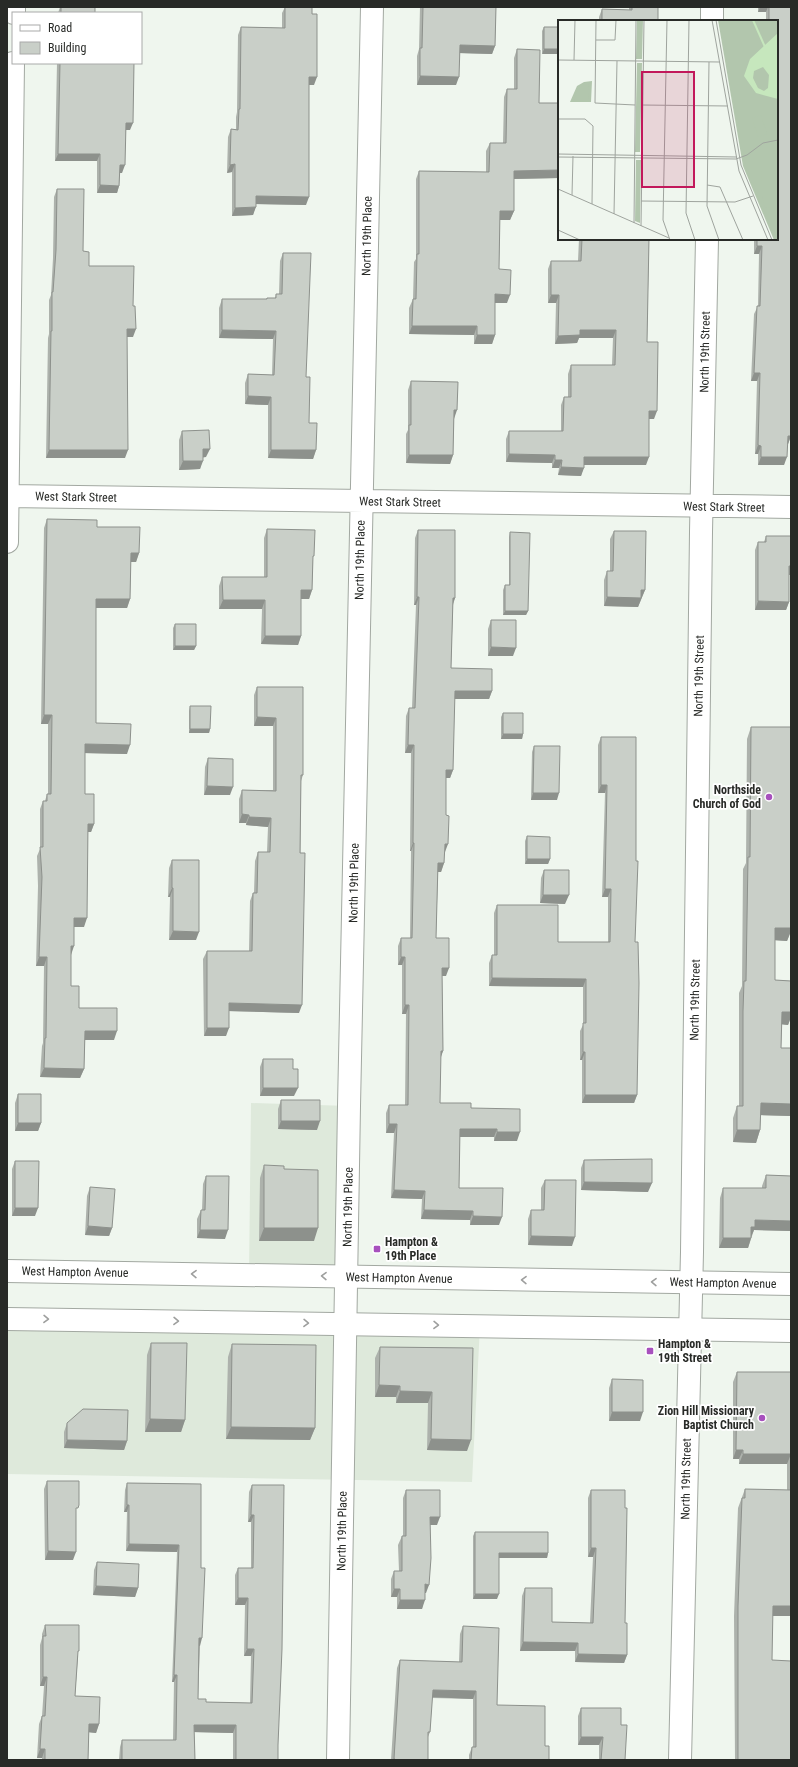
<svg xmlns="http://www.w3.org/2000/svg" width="798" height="1767" viewBox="0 0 798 1767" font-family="'Roboto Condensed',sans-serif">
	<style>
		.built { fill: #dee9db }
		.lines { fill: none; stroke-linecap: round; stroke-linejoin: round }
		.minor-casing { stroke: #a2a8a1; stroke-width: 24 }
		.secondary-casing { stroke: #a2a8a1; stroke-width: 24 }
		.minor { stroke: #fff; stroke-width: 22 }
		.secondary { stroke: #fff; stroke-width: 22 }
		.wall { fill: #adb2ac }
		.shaded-wall { fill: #8d918c }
		.building { fill: #c9cfc8; stroke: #8d918c }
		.oneway { stroke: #9e9f9e }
		.poi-dot { fill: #a750bd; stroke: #fff; stroke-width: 1.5 }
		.labels { text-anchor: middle; stroke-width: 3.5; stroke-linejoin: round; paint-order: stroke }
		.street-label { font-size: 12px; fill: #282a27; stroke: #fff }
		.poi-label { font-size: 12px; font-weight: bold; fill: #282a27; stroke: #fff; text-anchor: end }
		.inset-river { fill: none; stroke: #c6e7bd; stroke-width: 2 }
		.inset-road { fill: none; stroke: #9fa49e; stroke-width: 1 }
		.view { fill: #c2185b; fill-opacity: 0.15; stroke: #c2185b; stroke-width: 2 }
		.inset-edge { fill: none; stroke: #282a27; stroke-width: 2 }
	</style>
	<rect width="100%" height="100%" fill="#eff6ee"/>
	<path class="built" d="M251,1103L349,1106L347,1277L249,1275Z
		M7,1319L480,1326L472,1482L7,1474Z"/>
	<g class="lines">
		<defs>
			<path id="minor" d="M14,13V7
				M712,21V7
				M8,496L791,507
				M7,542L13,63
				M338,1760L349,1106L372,7
				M680,1760L692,1252L701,532L707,239"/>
			<path id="secondary" d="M7,1271L791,1284
				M7,1319L791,1331"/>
		</defs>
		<use href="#minor" class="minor-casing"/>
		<use href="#secondary" class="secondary-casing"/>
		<use href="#minor" class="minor"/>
		<use href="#secondary" class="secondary"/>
	</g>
	<path class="wall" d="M60,7H95V13H58Z
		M285,7H312L314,85H309L306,205L256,204L253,215L232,216V172L227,173L228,137L231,129H236V117L237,112L238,35L241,27L282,28V13Z
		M420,7H496L495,46L492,54L460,53L456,85H417V56L419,49Z
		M629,7H658V21H599V17L602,9L629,10Z
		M758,7H791V436L788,444H787L784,465H758V454H755L757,381H751L754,314L758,306L759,254H754V239H777V21H766V12H758Z
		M544,27H559L542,54V31Z
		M517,49L539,103L559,178L514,179V211L510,220H500L499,269L507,303H495V335L492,344H474V335L409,334V308L413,299L414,262L416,259V179L419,171L486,172V151L490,143H503L504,97L507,89H514V58Z
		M57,63H134L130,130H126L122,173H120L119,186L117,193H97V161H55Z
		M57,189L89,266L133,337H127L125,458H46L48,338L49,334V300L51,295L53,258L54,197Z
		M579,239H649L647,342L654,419H649L646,465H584L581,476L558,475L559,468H552V463L506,462V439L509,431H561V405L564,397H568V374L571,365H612L613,338H579L577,343L555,344L556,303H548V269L551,261H578Z
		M283,253L306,377L309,423L316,450L313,459L268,458V405L245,404V383L248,374L272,375L273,339L219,338V308L222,299H266L267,298H275L276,294H279L280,261Z
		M411,381L454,419L453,455L450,464L406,463V434L408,430V390Z
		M182,431L206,457H203L200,469L179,470V440Z
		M47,519L97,527L139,553L136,562H131L130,599L127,608H96V723L127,754L85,753V794L94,824L91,832H88L84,927H74L71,954V986L79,1008L114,1040H85L84,1069L80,1078L40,1077L42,1046L43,1043L44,966H36L38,886L37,856L40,849V809L43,801H45L47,794H48V724H41L44,528Z
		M267,529L313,560L312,590L309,599H301V636L298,645L261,644L262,609H219V586L222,577H264V538Z
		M418,530L455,598L453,605L451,668L492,691L489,699H454L453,770L450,778H446L444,863L441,872H438L436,938L446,976H442L443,1051L440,1058V1103L471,1108L517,1141H494V1137H460L459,1188L499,1225H470V1220L421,1219L422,1199L391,1198L394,1133H386V1113L389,1105H405L406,1014H402V965H398V946L401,938H410L411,851H410L411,753H405L406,716L409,708H412L416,605H414L415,538Z
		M614,531L645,590L638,607L604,606V580L607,571H610V539Z
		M510,532L528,611L526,615H503V590L505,585H509V537Z
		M766,536L789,575V602L786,610H755V550L758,542H764Z
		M491,620L513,656H488V629Z
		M175,624L196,646L194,650H173V628Z
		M257,687H303V775L301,781L299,1013L229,1011L226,1036H204L203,959L207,951H249L250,901L253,893H254L255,861L258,852H267L268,827L246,825V823H239V799L242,790H273V726H254V695Z
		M190,706L210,729L209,733H189V711Z
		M503,713L523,734L522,739H501V717Z
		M751,727H791V931L787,941L775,940V980L791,981V1017L788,1025L782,1024L781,1048H791V1116L761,1115L760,1130L756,1143L733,1142V1118L737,1106H739V993L742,986L743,869L746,863L747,739Z
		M601,737L635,942L637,1095L634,1103H582V1060H580V1031L583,1025V987L489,986V963L492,955H494V913L497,905L558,942H608V897H602L605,793H598V745Z
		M534,746L557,800H531L532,752Z
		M208,758L230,795H204L205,767Z
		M527,836L550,859L548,864H525V841Z
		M172,860L196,940H169L170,897H168L169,868Z
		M544,870L565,904L540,903L541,878Z
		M263,1059L294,1096H260V1067Z
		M18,1094L41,1123L38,1131H15V1103Z
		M281,1100L317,1130L278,1129V1109Z
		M584,1160L648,1192L581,1190V1168Z
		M15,1161L35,1216H12V1169Z
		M264,1165L284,1169L314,1241H259L260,1178Z
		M766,1175L791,1176V1231L754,1230L748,1248H719L720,1198L723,1188H762V1186Z
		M206,1176L225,1239L197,1238V1219L201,1210H202L203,1184Z
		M545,1180L572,1246L528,1245V1219L531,1210H541V1188Z
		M90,1187L112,1228L109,1236L85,1235L87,1196Z
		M151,1343L185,1420L181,1432H145L147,1355Z
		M232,1344L315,1428L310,1440L226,1439L228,1357Z
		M380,1347L473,1348L467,1451L427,1450L428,1403H396V1397H375V1358Z
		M791,1365V1616H772V1660L791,1760H735L734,1616L738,1508L745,1489L787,1490V1464H739V1459H733V1382L737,1372H790V1369Z
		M612,1379L640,1421H609V1388Z
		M67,1423L127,1441L124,1450L64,1448V1432Z
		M47,1481L76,1513L73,1560H45L44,1489Z
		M127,1483L201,1484L200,1646L198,1699L206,1702L250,1703L251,1656H244L245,1605H235V1575L238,1568H251V1522H248L249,1492L252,1485L278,1745V1760H233V1733L194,1732L195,1760H119L120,1747L122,1740H173L174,1682H172L177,1552L126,1551L127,1512H124L125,1490Z
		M406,1490L437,1525H430L426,1593H425L422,1609H397V1597H391V1579L394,1571H399L398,1545L402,1536H403V1498Z
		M591,1490L625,1623L627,1655L624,1663L575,1662V1651H520L522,1596L525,1588L552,1622L590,1623L593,1557H588V1498Z
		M475,1532L548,1553L547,1558H499L497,1599H473V1536Z
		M97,1562L138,1588L135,1597L93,1595L94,1570Z
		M45,1625L78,1656L75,1696L99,1724L96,1733L89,1732L88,1760H42V1758H37L39,1724L42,1716L44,1686H40V1645L42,1638V1634Z
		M463,1626L497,1705L545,1746L549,1760H469V1755L472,1747H473V1699L432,1698L430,1732L428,1737V1760H391L397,1668L400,1660L459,1662L460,1634Z
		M581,1708L621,1725L625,1760H599V1745H578V1716Z"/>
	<path class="shaded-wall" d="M760,7H768L766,12H758Z
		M460,45L495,46L492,54L457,53Z
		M544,49H559V54H542Z
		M420,76L459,77L456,85H417Z
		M309,77H317L314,85H306Z
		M126,123H133L130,130H123Z
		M58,154H100L97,161H55Z
		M235,164L232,172L227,173L230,165Z
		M120,165H125L122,173H117Z
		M559,170V178L511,179L514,171Z
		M100,185L119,186L117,193H97Z
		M256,196L309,197L306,205L253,204Z
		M256,207L253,215L232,216L235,208Z
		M500,211H514L510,220H497Z
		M757,246H762L759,254H754Z
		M495,294L510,295L507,303H492Z
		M551,295H559L556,303H548Z
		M412,326H477L474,335L409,334Z
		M127,329H136L133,337H124Z
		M222,330L276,331L273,339L219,338Z
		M580,330H616L613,338H579L577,343L555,344L558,336Z
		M477,335H495L492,344H474Z
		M754,373H760L757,381H751Z
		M248,396L271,397L268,405L245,404Z
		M454,410H457L454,419Z
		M649,411H657L654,419H646Z
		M788,436H791L788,444H785Z
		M758,445L761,446L758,454H755Z
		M203,449H210L206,457L200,458Z
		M49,450H128L125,458H46Z
		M271,450H316L313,459L268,458Z
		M509,454L555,455L552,463L506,462Z
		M409,455H453L450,464L406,463Z
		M584,457H649L646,465H581Z
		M761,457H787L784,465H758Z
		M555,460H562L559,468H552Z
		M183,461H203L200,469L179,470Z
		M561,467L584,468L581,476L558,475Z
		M131,553H139L136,562H128Z
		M789,566H791V575H786Z
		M301,590H312L309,599H298Z
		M641,590H645L638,607L604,606L607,597Z
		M417,597H419L416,605H414Z
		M453,598H455L452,606Z
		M96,599H130L127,608H93Z
		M223,600H265L262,609H219Z
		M758,601L789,602L786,610H755Z
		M505,611H528L526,615H503Z
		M265,636H301L298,645L261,644Z
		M175,646H196L194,650H173Z
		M491,647L516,648L513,656H488Z
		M455,691H492L489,699H452Z
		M44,715H52L48,724H41Z
		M257,717L276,718L273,726H254Z
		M190,729H210L209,733H189Z
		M503,734H523L522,739H501Z
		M85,744L130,745L127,754L81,753Z
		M408,745H414L411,753H405Z
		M446,770H453L450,778H443Z
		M601,785H607L605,793H598Z
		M207,786L233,787L230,795H204Z
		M533,793H559L557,800H531Z
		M242,814L249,815L246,823H239Z
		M249,817L271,818L268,827L246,825Z
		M88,824H94L91,832H85Z
		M413,843H414L411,851H410Z
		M445,844H448L445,852Z
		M527,859H550L548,864H525Z
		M438,863H444L441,872H435Z
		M172,888H173L170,897H168Z
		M605,889H611L608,897H602Z
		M543,895H569L565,904L540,903Z
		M74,918H87L84,927H71Z
		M775,928H791V931L787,941L771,940Z
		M173,931L199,932L196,940H169Z
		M71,946H74L71,955Z
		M39,957H47L44,966H36Z
		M401,957H405L402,965H398Z
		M442,968H449L446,976H439Z
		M492,978L586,979L583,987L489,986Z
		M229,1003L302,1005L299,1013L226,1011Z
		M405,1005H409L406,1014H402Z
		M782,1012H791V1017L788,1025L778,1024Z
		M207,1028H229L226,1036H204Z
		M85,1031H117L114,1040H82Z
		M441,1051H443L440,1060Z
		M583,1052H585L582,1060H580Z
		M44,1068L84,1069L80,1078L40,1077Z
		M263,1088H298L294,1096H260Z
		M585,1095H637L634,1103H582Z
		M761,1103L791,1104V1116L756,1115Z
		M281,1121H320L317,1130L278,1129Z
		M18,1123H41L38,1131H15Z
		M389,1124H397L394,1133H386Z
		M460,1129H497L494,1137H457Z
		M737,1130H760L756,1143L733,1142Z
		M497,1132H520L517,1141H494Z
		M584,1182L652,1183L648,1192L581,1190Z
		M394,1190L425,1191L422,1199L391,1198Z
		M15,1208H38L35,1216H12Z
		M424,1210L473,1211L470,1220L421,1219Z
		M473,1216L502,1217L499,1225H470Z
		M755,1220L791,1221V1231L754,1230L751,1237V1227Z
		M88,1226L112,1228L109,1236L85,1235Z
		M264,1228H318L314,1241H259Z
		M200,1230H228L225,1239L197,1238Z
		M531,1236L575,1237L572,1246L528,1245Z
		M723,1238H751L748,1248H719Z
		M379,1385L400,1386L396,1397H375Z
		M400,1391L432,1392L428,1403H396Z
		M612,1412H643L640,1421H609Z
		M150,1419L185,1420L181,1432H145Z
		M231,1427L315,1428L310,1440L226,1439Z
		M431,1439L471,1440L467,1451L427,1450Z
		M67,1440L127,1441L124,1450L64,1448Z
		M736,1450H743L739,1459H733Z
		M743,1454H791L787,1464H739Z
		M127,1505H129L127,1512H124Z
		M251,1515H254L251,1522H248Z
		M430,1517H440L437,1525H427Z
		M129,1544L179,1545L177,1552L126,1551Z
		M591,1548H596L593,1557H588Z
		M48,1551L76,1552L73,1560H45Z
		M499,1553H548L547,1558H497Z
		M425,1584L429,1585L426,1593H422Z
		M96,1586L138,1588L135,1597L93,1595Z
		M394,1589H400L397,1597H391Z
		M475,1594H499L497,1599H473Z
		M238,1598H248L245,1605H235Z
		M400,1600H425L422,1609H397Z
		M773,1606H791V1616H769Z
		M199,1638H202L200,1646L197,1645Z
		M523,1642L578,1643L575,1651H520Z
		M247,1649H254L251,1656H244Z
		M578,1654L627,1655L624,1663L575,1662Z
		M174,1675H177L174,1682H172Z
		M43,1677H47L44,1686H40Z
		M433,1690L476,1691L473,1699L430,1697Z
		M89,1724H99L96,1733L86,1732Z
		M194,1725H236L233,1733L191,1732Z
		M581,1737H603L599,1745H578Z
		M40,1749H45L42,1758H37Z"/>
	<path class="building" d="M61,7H95V13H61Z
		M285,7H312V14H317V77H309V197L256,196V207L235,208V164L230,165L231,129L238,130L239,109H240L241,27L285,28Z
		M423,7H496L495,46L460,45L459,77L420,76V48H422Z
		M632,7H658V21H602V9L632,10Z
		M769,7H791V436H788L787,457H761V446L758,445L760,373H754L757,306H760L762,246H757V239H777V21H769Z
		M544,27H559V49H544Z
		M517,49L540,50L539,103H559V170L514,171V211H500L499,269L511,270L510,295L495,294V335H477V326H412L413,299H416L417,254H419V171L489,172L490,143H506L507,89H517Z
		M60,63H134L133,123H126L125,165H120L119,186L100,185V154H58Z
		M57,189H84L83,251L89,252V266H134L133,306H135L136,329H127L128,450H49L51,331H52V292H53L56,250Z
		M582,239H649L647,342H658L657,411H649V457H584V468L561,467L562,460H555V455L509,454V431H563L564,397H571V365H615L616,330H580V335L558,336L559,295H551V261H581Z
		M283,253H311L306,377H310L309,423H317L316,450H271V397L248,396V374L274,375L276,331L222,330V299H267V298H276V294H282Z
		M411,381L458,382L457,410H454L453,455H409V425H411Z
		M209,430L210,449H203V461H183L182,431Z
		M47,519L97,520V527H140L139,553H131L130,599H96V723L131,724L130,745L85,744V794H94V824H88L87,918H74V946H71V986H79V1008H117V1031H85L84,1069L44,1068L45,1038H46L47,957H39L42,877L40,847H43V801H47V794H51L52,715H44Z
		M267,529L315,530L314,556H313L312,590H301V636H265V600H223L222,577H267Z
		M418,530H455V598H453L451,668L492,669V691H455L453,770H446V815L449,816L448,844H445L444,863H438L436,938H449V968H442L443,1051H441L440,1103H471V1108L520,1109V1132H497V1129H460L459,1188H503L502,1217L473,1216V1211L424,1210L425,1191L394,1190L397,1124H389V1105H408L409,1005H405V957H401V938H412L414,843H413L414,745H408L409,708H415L419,597H417Z
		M614,531H646L645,590H641V598L607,597V571H613Z
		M510,532L530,533L528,611H505V585H510Z
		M766,536H791V566H789V602L758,601V542H766Z
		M491,620H516V648L491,647Z
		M175,624H196V646H175Z
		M257,687H303V775H301L300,853H305L302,1005L229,1003V1028H207V951H252L253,893H257L258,852H270L271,818L249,817V815L242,814V790L276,791V718L257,717Z
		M190,706H211L210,729H190Z
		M503,713H523V734H503Z
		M751,727H791V928H775V980L791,981V1012H782L781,1048H791V1104L761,1103L760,1130H737V1106H743V1011L744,981H746L748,857H750Z
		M601,737H636V861H638L635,942H638L639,983L637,1095H585V1052H583V1023H586V979L492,978V955H497V905H558V942H610L611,889H605L607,785H601Z
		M534,746H560L559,793H533Z
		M208,758L233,759V787L207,786Z
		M527,836L550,837V859H527Z
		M172,860H199V932L173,931V888H172Z
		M544,870H569V895H543Z
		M263,1059H293V1069H298V1088H263Z
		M18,1094H41V1123H18Z
		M281,1100H320V1121H281Z
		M652,1159V1183L584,1182V1160Z
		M15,1161H39L38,1208H15Z
		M264,1165L284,1166V1169L318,1170V1228H264Z
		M766,1175L791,1176V1221L755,1220V1227H751V1238H723V1188H766Z
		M206,1176H229L228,1230H200L201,1210H205Z
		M545,1180H576L575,1237L531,1236V1210H544Z
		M90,1187L115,1189L112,1228L88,1226Z
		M151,1343H187L185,1420L150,1419Z
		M232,1344L316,1345L315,1428L231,1427Z
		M380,1347L473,1348L471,1440L431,1439L432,1392L400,1391V1386L379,1385Z
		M737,1372H791V1606H773L772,1660L791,1661V1760H738V1606L742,1498H745V1489L791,1490V1454H743V1450H736Z
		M612,1379L643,1380V1412H612Z
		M83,1409L128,1410L127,1441L67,1440V1423Z
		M47,1481H79V1505L78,1508H76V1552L48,1551Z
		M127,1483L201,1484V1568H205L202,1638H199L198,1699H206V1702L252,1703L254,1649H247L248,1598H238V1568H253L254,1515H251L252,1485H284L282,1649L278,1745V1760H236V1725H194L195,1760H122V1740H176L177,1675H174L179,1545L129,1544V1505H127Z
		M406,1490H440V1517H430L431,1558L429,1585L425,1584V1600H400V1589H394V1571H402V1536H406Z
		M591,1490H625V1508H627L625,1623H627V1655L578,1654V1643L523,1642L525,1588H552V1622L593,1623L596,1548H591Z
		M475,1532H548V1553H499V1594H475Z
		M97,1562L139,1564L138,1588L96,1586Z
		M45,1625H79V1651H78L75,1696L100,1697L99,1724H89L88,1760H45V1749H40L42,1716H45L47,1677H43V1636H46Z
		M463,1626L499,1628L497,1705L545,1706V1746H549V1760H471L472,1747H476V1691L433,1690L430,1732H428V1760H395V1759H394L400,1660L462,1662Z
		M581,1708H621V1725H627L625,1760H601L603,1737H581Z"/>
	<defs><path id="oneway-chevron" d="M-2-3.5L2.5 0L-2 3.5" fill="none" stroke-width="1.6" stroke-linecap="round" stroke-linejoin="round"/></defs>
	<g class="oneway">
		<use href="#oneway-chevron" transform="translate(194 1274) rotate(-179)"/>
		<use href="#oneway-chevron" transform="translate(324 1276) rotate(-179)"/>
		<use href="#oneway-chevron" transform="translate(524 1280) rotate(-179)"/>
		<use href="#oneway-chevron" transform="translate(654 1282) rotate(-179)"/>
		<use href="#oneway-chevron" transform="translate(46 1319) rotate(1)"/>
		<use href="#oneway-chevron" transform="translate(176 1321) rotate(1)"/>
		<use href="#oneway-chevron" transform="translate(306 1323) rotate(1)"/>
		<use href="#oneway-chevron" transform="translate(436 1325) rotate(1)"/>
	</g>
	<g class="poi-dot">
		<circle cx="769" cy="797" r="4"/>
		<rect x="373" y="1245" width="8" height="8" rx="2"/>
		<rect x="646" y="1347" width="8" height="8" rx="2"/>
		<circle cx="762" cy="1418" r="4"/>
	</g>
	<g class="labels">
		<g class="street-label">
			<text transform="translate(367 236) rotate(-89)" y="4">North 19th Place</text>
			<text transform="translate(705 352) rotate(-89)" y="4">North 19th Street</text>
			<text transform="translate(76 497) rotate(1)" y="4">West Stark Street</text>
			<text transform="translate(400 502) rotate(1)" y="4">West Stark Street</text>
			<text transform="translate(724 507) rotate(1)" y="4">West Stark Street</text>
			<text transform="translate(360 560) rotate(-89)" y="4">North 19th Place</text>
			<text transform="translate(699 676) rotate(-89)" y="4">North 19th Street</text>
			<text transform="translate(354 883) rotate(-89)" y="4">North 19th Place</text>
			<text transform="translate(695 1000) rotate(-89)" y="4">North 19th Street</text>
			<text transform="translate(348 1207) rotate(-89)" y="4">North 19th Place</text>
			<text transform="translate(75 1272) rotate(1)" y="4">West Hampton Avenue</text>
			<text transform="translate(399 1278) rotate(1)" y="4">West Hampton Avenue</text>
			<text transform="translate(723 1283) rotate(1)" y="4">West Hampton Avenue</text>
			<text transform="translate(686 1479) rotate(-89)" y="4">North 19th Street</text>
			<text transform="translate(342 1531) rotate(-89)" y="4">North 19th Place</text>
		</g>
		<g class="poi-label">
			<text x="761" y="794">Northside<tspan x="761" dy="14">Church of God</tspan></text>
			<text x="385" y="1246" text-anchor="start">Hampton &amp;<tspan x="385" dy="14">19th Place</tspan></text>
			<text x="658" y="1348" text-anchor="start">Hampton &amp;<tspan x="658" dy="14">19th Street</tspan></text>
			<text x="754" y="1415">Zion Hill Missionary<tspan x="754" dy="14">Baptist Church</tspan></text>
		</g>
	</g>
	<g transform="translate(558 20)">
		<rect width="220" height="220" fill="#eff6ee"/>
		<path d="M79,0H85L84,39H78ZM79,43H84L82,132H77ZM34,61L33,82H12L19,66L26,62ZM78,140H83L82,203L77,201Z" fill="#b2c6ad"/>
		<path d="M160,0H220V220H216L185,146Z" fill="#b2c6ad"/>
		<path d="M30,63L31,80H16L20,68ZM203,95L209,114L200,117L194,98ZM204,151H220V161H203ZM201,165H220V175H218L220,188L207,187L204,176H201Z" fill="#b2c6ad"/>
		<path d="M220,13V79L198,73L186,56L192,39ZM205,47L211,55L210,68L206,71L200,68L195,58L196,51Z" fill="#c6e7bd" fill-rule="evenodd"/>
		<path class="inset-river" d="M195,0L207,27"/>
		<path class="inset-road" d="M38,0L37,83L77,85M109,0L105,200L112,220M131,0L128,193L137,220M154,0L181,151L210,220M158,0L183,145L214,220M38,20H57L58,0M0,40L162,42M16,40L17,0M151,42L149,186L161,220M84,85L170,86M0,99H27L35,106L34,184M0,134L179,137M0,137L178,139L189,135L205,123L220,120M149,165L162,167L185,220M0,169L111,218M14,175L15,136M83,181L177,182L195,176M56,194L59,41M76,203L78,0M83,206L86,0M0,210L22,220"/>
		<path class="view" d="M84,52H136V167H84Z"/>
		<rect width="220" height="220" class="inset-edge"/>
	</g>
	<rect width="798" height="1767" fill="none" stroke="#282a27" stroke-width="16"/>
	<rect x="12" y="12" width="130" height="52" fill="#ffffff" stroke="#a9aaa9"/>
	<rect x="20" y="25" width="20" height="6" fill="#ffffff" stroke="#a9aaa9"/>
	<text x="48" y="32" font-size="12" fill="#282a27">Road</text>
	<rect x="20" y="42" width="20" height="12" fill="#c9cfc8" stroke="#a9aaa9"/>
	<text x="48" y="52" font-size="12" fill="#282a27">Building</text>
</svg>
